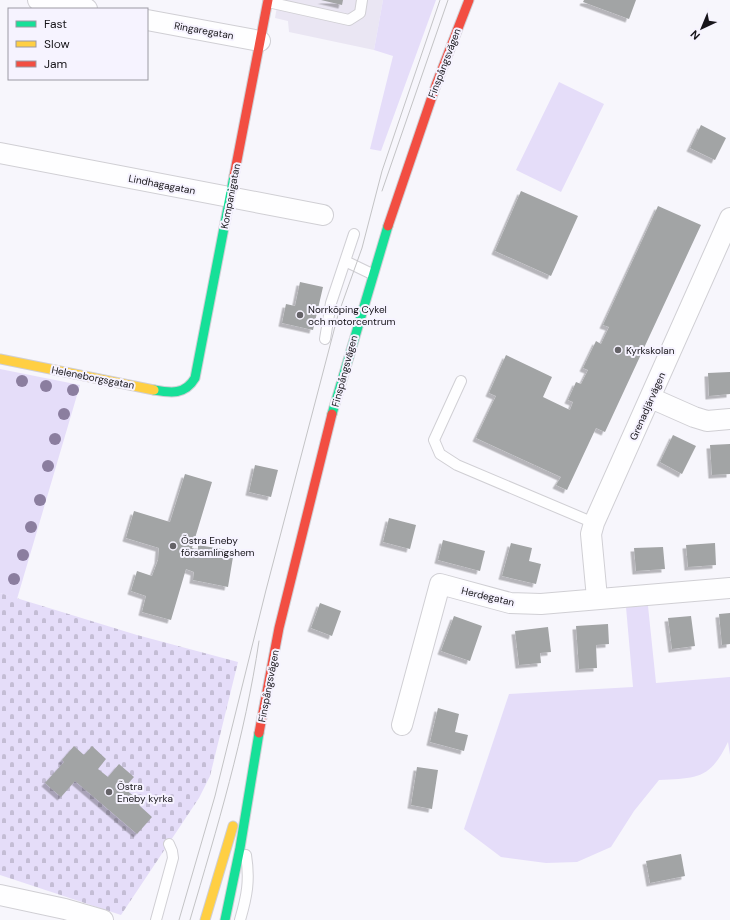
<svg xmlns="http://www.w3.org/2000/svg" width="730" height="920" viewBox="0 0 730 920" font-family="'DM Sans',sans-serif">
	<style>
		.built { fill: #eae6f3 }
		.green { fill: #e5ddf9 }
		.cemetery { fill: url(#cemetery-stones) }
		.building { fill: #a2a4a5; filter: url(#shadow) }
		.lines { fill: none; stroke-linecap: round; stroke-linejoin: round }
		.lane-casing { stroke: #d0cfd4; stroke-width: 12 }
		.street-casing { stroke: #d0cfd4; stroke-width: 22 }
		.fast-casing { stroke: #d0cfd4; stroke-width: 11 }
		.slow-casing { stroke: #d0cfd4; stroke-width: 11 }
		.jam-casing { stroke: #d0cfd4; stroke-width: 11 }
		.lane { stroke: #fefeff; stroke-width: 10 }
		.street { stroke: #fefeff; stroke-width: 20 }
		.fast { stroke: #16e098; stroke-width: 9 }
		.slow { stroke: #ffcf43; stroke-width: 9 }
		.jam { stroke: #f24e42; stroke-width: 9 }
		.tram { stroke: #c3c3c5; stroke-width: 1 }
		.tree { fill: #8b7e9f }
		.poi-dot { fill: #656368; stroke: #f6f3ff; stroke-width: 1.5 }
		.labels { text-anchor: middle; stroke-width: 4; stroke-linejoin: round; paint-order: stroke }
		.street-label { font-size: 10px; fill: #161419; stroke: #f6f3ff }
		.poi-label { font-size: 10px; fill: #161419; stroke: #f6f3ff; text-anchor: start }
	</style>
	<defs>
		<pattern id="cemetery-stones" width="16" height="16" patternUnits="userSpaceOnUse"><rect width="16" height="16" fill="#e5ddf9"/><path d="M2 7V4a2 2 0 0 1 4 0v3zM10 15v-3a2 2 0 0 1 4 0v3z" fill="#c4bdd5"/></pattern>
		<filter id="shadow"><feDropShadow dx="-3.5" dy="3.5" stdDeviation="0" flood-color="#0004"/></filter>
	</defs>
	<rect width="100%" height="100%" fill="#f7f6fc"/>
	<path class="built" d="M278,0H383L374,50L289,32L288,21L275,18Z"/>
	<path class="green" d="M383,0H436L381,151L370,149L393,56L374,50Z
		M559,82L604,104L561,192L516,170Z
		M0,369L80,385L17,599L0,593Z
		M648,606L656,683L730,677V755L728,742C710,779 698,778 659,780L634,811L611,847L577,862L546,863L501,857L464,829L509,694L633,687L626,607Z"/>
	<path class="cemetery" d="M0,593L137,635L238,662L210,776L199,798L121,915L0,875Z"/>
	<path class="building" d="M321,0H343L342,5Z
		M584,0H636L629,19L583,2Z
		M701,125L726,138L715,160L690,148Z
		M521,191L578,216L551,276L495,251Z
		M658,206L701,225L605,432L596,428L567,490L556,485L561,477L476,438L496,396L489,393L506,355L552,377L543,397L570,410L573,402L568,400L576,382L581,384L588,370L583,368L596,341L601,344L609,327L603,325Z
		M300,282L323,287L313,330L282,323L286,304L295,306Z
		M730,372V394L709,396L708,373Z
		M673,435L696,446L682,474L660,462Z
		M730,444V474L712,475L710,445Z
		M255,465L278,470L271,497L249,492Z
		M185,474L212,482L192,548L198,550V545L234,551L228,587L193,580L194,572L186,569L171,620L142,612L146,596L131,591L137,571L152,576L158,560L159,548L126,538L134,511L170,522Z
		M389,518L416,525L410,549L383,542Z
		M443,540L485,551L480,571L438,560Z
		M511,543L532,548L529,561L541,564L536,584L502,576Z
		M715,543L716,565L688,567L686,545Z
		M663,547L665,569L636,571L634,548Z
		M320,603L341,611L332,636L311,628Z
		M730,613V644L722,645L719,614Z
		M454,616L482,626L470,661L441,651Z
		M691,616L695,646L672,649L668,618Z
		M608,624L609,644L596,645L597,668L579,669L576,626Z
		M548,627L551,652L540,653L541,663L519,665L515,631Z
		M438,708L459,714L455,732L468,735L464,751L430,742Z
		M74,746L84,755L92,746L106,759L98,769L108,777L119,764L134,777L124,788L142,803L140,806L152,817L137,834L75,781L61,797L45,783L64,762L62,760Z
		M417,767L438,770L432,809L411,805Z
		M681,854L685,876L650,883L646,861Z"/>
	<g class="lines">
		<defs>
			<path id="lane" d="M268,2L349,20L360,13L362,0
				M345,261L372,274
				M325,339L331,303L354,234
				M461,381L434,440L440,454L457,465L594,523
				M156,920L173,858L172,851L169,844
				M240,920C247,896 250,880 246,855"/>
			<path id="street" d="M38,0L87,9
				M147,20L260,41
				M0,153L323,215
				M651,398L694,417L707,421L730,419
				M597,598L591,534L594,523L730,218
				M402,725L440,584L510,603L541,604L730,588
				M0,895L65,909L103,920"/>
			<path id="fast" d="M154,390C171,393 185,395 195,378L234,176
				M332,414L388,226
				M225,920L240,848L259,733"/>
			<path id="slow" d="M0,359L154,390
				M205,920L233,826"/>
			<path id="jam" d="M234,176L268,0
				M388,226L436,85L469,0
				M259,733L279,628L332,414"/>
		</defs>
		<use href="#lane" class="lane-casing"/>
		<use href="#street" class="street-casing"/>
		<use href="#fast" class="fast-casing"/>
		<use href="#slow" class="slow-casing"/>
		<use href="#jam" class="jam-casing"/>
		<use href="#lane" class="lane"/>
		<use href="#street" class="street"/>
		<use href="#fast" class="fast"/>
		<use href="#slow" class="slow"/>
		<use href="#jam" class="jam"/>
		<path class="tram" d="M382,191L448,0
			M179,920L215,796L266,590L338,315L362,248L382,171L440,0
			M190,920C217,828 245,736 259,641"/>
	</g>
	<g class="tree">
		<circle cx="22" cy="381" r="6"/>
		<circle cx="46" cy="386" r="6"/>
		<circle cx="73" cy="390" r="6"/>
		<circle cx="64" cy="414" r="6"/>
		<circle cx="55" cy="439" r="6"/>
		<circle cx="48" cy="466" r="6"/>
		<circle cx="40" cy="500" r="6"/>
		<circle cx="31" cy="527" r="6"/>
		<circle cx="23" cy="555" r="6"/>
		<circle cx="14" cy="579" r="6"/>
	</g>
	<g class="poi-dot">
		<circle cx="300" cy="315" r="4"/>
		<circle cx="618" cy="350" r="4"/>
		<circle cx="173" cy="546" r="4"/>
		<circle cx="109" cy="792" r="4"/>
	</g>
	<g class="labels">
		<g class="street-label">
			<text transform="translate(204 30) rotate(10)" y="4">Ringaregatan</text>
			<text transform="translate(444 63) rotate(-69)" y="4">Finspångsvägen</text>
			<text transform="translate(162 184) rotate(11)" y="4">Lindhagagatan</text>
			<text transform="translate(230 196) rotate(-79)" y="4">Kompanigatan</text>
			<text transform="translate(344 371) rotate(-75)" y="4">Finspångsvägen</text>
			<text transform="translate(93 377) rotate(11)" y="4">Heleneborgsgatan</text>
			<text transform="translate(647 406) rotate(-66)" y="4">Grenadjärvägen</text>
			<text transform="translate(488 596) rotate(13)" y="4">Herdegatan</text>
			<text transform="translate(268 686) rotate(-79)" y="4">Finspångsvägen</text>
		</g>
		<g class="poi-label">
			<text x="308" y="313">Norrköping Cykel<tspan x="308" dy="12">och motorcentrum</tspan></text>
			<text x="626" y="354">Kyrkskolan</text>
			<text x="181" y="544">Östra Eneby<tspan x="181" dy="12">församlingshem</tspan></text>
			<text x="117" y="790">Östra<tspan x="117" dy="12">Eneby kyrka</tspan></text>
		</g>
	</g>
	<rect x="8" y="8" width="140" height="72" fill="#f6f3ff" stroke="#9c9aa3"/>
	<rect x="16" y="21" width="20" height="6" fill="#16e098" stroke="#9c9aa3"/>
	<text x="44" y="28" font-size="12" fill="#161419">Fast</text>
	<rect x="16" y="41" width="20" height="6" fill="#ffcf43" stroke="#9c9aa3"/>
	<text x="44" y="48" font-size="12" fill="#161419">Slow</text>
	<rect x="16" y="61" width="20" height="6" fill="#f24e42" stroke="#9c9aa3"/>
	<text x="44" y="68" font-size="12" fill="#161419">Jam</text>
	<g transform="translate(702 28) rotate(224)" stroke="#f6f3ff" stroke-width="3" paint-order="stroke">
	<path d="M0-3L7 15L0 10L-7 15Z" fill="#161419"/>
	<text y="-6" font-size="11" font-weight="bold" text-anchor="middle" fill="#161419">N</text>
	</g>
</svg>
